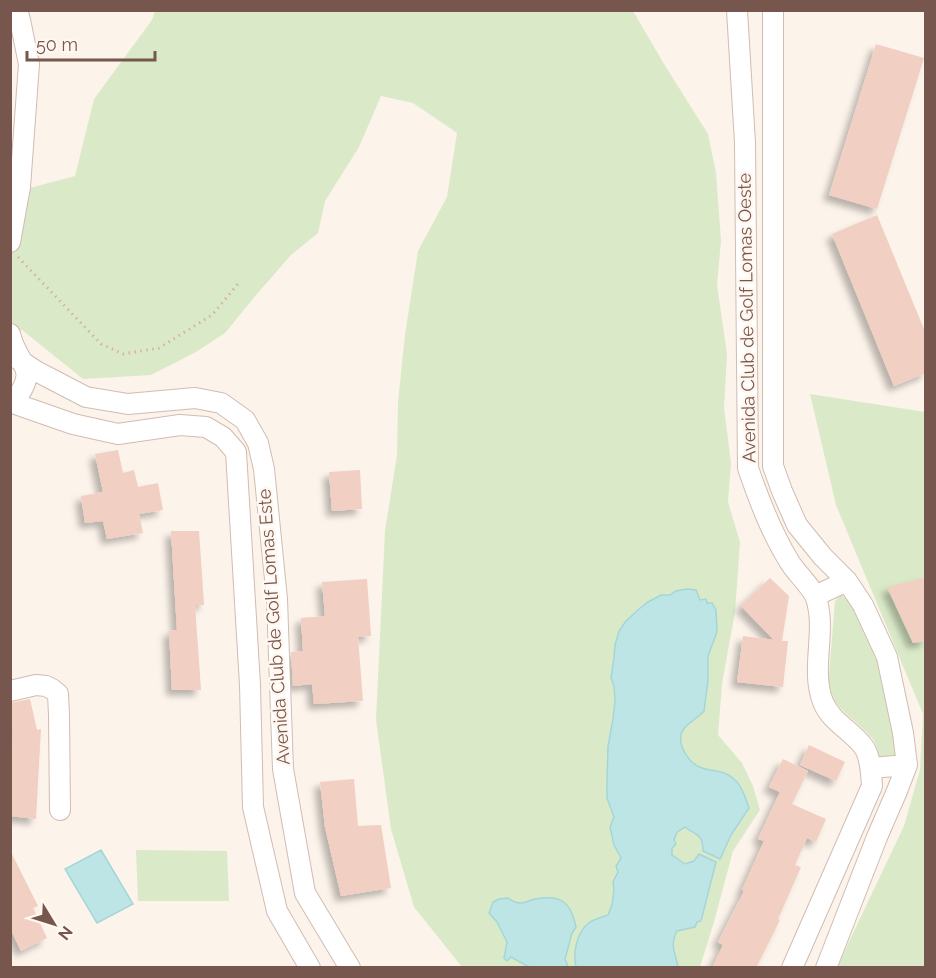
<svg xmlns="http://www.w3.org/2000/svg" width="936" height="978" viewBox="0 0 936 978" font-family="Raleway,sans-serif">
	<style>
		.green { fill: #daeac8 }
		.water { fill: #bee5e6; stroke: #a4d6d8; stroke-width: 1.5 }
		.building { fill: #f1cfc2; filter: url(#shadow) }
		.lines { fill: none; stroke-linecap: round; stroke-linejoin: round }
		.street-casing { stroke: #d1bcb1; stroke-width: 22 }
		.path { stroke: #d7b1a4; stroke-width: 3; stroke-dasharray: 1.5 4.5; stroke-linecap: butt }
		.street { stroke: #fff; stroke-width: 20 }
		.labels { text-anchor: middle; stroke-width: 5; stroke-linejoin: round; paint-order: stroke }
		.street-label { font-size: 18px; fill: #77574d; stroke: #fff7f0 }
	</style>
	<defs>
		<filter id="shadow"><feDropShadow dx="-5.5" dy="5.5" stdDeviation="3" flood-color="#0004"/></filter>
	</defs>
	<rect width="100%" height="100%" fill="#fcf3ea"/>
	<path class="green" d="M155,11H633L664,64L708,134L716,173L721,241L717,285L727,354L724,408L731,463L728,502L740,542L735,612L722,684L718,735L742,763L753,786L760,810L733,851L714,922L700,967H462L414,907L391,829L376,720L385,531L397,455L398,402L405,335L418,251L447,197L457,133L413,103L381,96L359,147L325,201L318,233L291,255L256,295L225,333L196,352L151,375L83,379L22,330L11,332V193L75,176L94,99L152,20Z
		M810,394L925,412V967H837L904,826L920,770L923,714L836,505Z
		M841,595L851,601L875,651L897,755L895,759L879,756C877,750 876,743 872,738C860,723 832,707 828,687L835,601Z
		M136,850L227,851L229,901H138Z"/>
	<path class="water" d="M687,589L696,590L700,600L706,599L707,603H712L716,610L717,632L708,656V680L704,711C698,718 688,722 683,730C675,743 689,764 702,768C717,773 723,768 737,782C743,789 746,799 749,808L731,835L720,859L703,851C703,833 696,836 685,827L677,832L674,840L676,844L672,848V855L685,864L694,861L699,854L716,862L701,921L697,922L695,927L677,931C669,946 676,953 678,967H576C573,953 576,932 590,922C595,919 602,917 608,915L612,905L614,890L613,882L618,872L616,866L621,858L614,845L610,827L614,817L607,798V781L608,746L613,719L615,701L614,686L611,678L614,658L615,645L619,631L626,621L639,609L648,602L661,595H670L676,591Z
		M101,850L133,904L97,923L65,869Z
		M508,898C511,900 517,903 521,903C526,903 531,900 535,899C561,894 571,902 576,927L572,933L565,959L568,967H529L511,957L507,961L504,958L507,942L497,922L489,913L493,902L499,899Z"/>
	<path class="building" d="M876,44L924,58L877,209L829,195Z
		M877,215L926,334V373L894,386L832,234Z
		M118,450L123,473L134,470L138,487L158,483L163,510L139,514L143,533L107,539L103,521L85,523L81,496L103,492L95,454Z
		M360,470L362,509L332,511L329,472Z
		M171,531H199L204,605H195L201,690H172L169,631L177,630Z
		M926,577V641L913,643L887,587Z
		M770,578L789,596L782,641H788L783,687L737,682L743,636L774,640L741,606Z
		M367,579L371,636L358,637L363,701L314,704L312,684L293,686L291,652L303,651L301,618L325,616L322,582Z
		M30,699L37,730L41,729L36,819L10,816V758L13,732L10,733V703Z
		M809,745L845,762L836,781L800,765Z
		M783,759L808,771L792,804L826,819L816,842L807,838L795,865L801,867L778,919L780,920L756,968H712L723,945L718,942L744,891L742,890L764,841L758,839L780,792L769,787Z
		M354,779L358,826L381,825L391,888L341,896L325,827L320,782Z
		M10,850L38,906L33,908L47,938L21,951L10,928Z"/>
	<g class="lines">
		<defs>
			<path id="street" d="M737,10L745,143L748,468C759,500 771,532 789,561C795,572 812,587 816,598C827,631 810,669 823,702C831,722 851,730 863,746C871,756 871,774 872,786L792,968
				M773,10V466L782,491L797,525L823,557L847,581L863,605L887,657L903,733L907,765L897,791L877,837L826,968
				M10,242L20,187L29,64L20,20L17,10
				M10,334C18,367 41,367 13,403
				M10,354L36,371L86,397L128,404L195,398L221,403L245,420L258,443L264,469L277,599L283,769L305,893L350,968
				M10,402L73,424L118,434L180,425L206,427L223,437L236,452L250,685L253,807L277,911L310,968
				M815,596L847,581
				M10,691L36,685L46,686L52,689L58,694L59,715L60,810
				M871,768L907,765"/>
		</defs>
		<use href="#street" class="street-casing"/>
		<path class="path" d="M18,257L101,344L123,354L159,348L212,315L238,284"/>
		<use href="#street" class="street"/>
	</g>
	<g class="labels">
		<g class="street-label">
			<text transform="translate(747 318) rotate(-91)" y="6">Avenida Club de Golf Lomas Oeste</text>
			<text transform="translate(274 627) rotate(-94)" y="6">Avenida Club de Golf Lomas Este</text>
		</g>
	</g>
	<rect width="936" height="978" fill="none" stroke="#77574d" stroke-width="24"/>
	<g transform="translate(54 924) rotate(128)" stroke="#fff7f0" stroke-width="4.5" paint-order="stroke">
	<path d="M0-4.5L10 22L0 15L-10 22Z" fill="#77574d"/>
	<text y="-9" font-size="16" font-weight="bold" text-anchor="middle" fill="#77574d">N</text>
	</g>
	<path d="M27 51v9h128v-9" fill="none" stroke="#77574d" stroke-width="3"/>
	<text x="36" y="51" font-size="18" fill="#77574d" stroke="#fff7f0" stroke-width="4.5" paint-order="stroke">50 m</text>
</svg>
